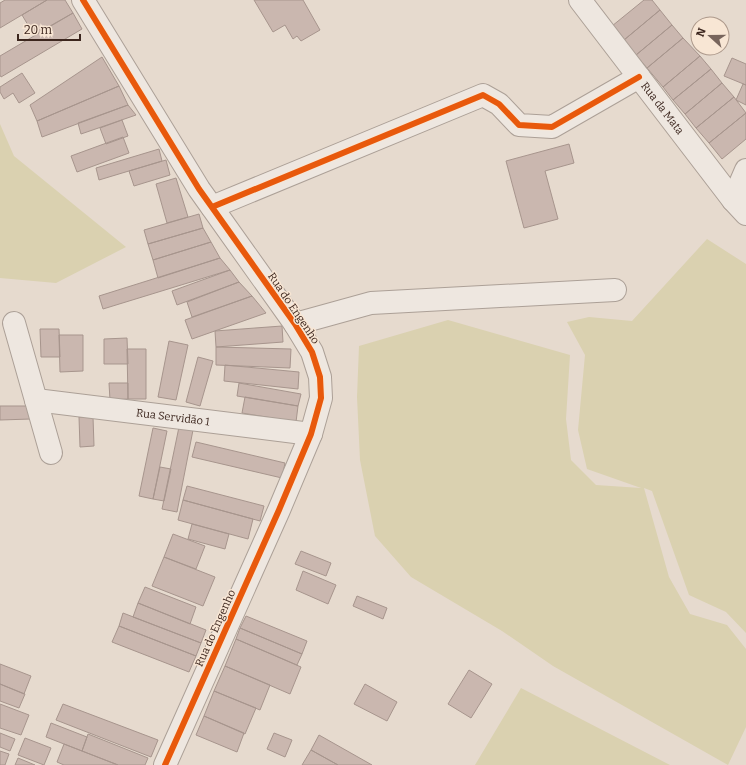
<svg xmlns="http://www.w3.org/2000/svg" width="746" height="765" viewBox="0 0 746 765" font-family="Bitter,serif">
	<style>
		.green { fill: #dad1b0 }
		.building { fill: #cab7af; stroke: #a7958d }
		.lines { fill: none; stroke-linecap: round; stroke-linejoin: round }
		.minor-casing { stroke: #aca097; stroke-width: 24 }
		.minor { stroke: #eee7e0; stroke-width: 22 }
		.cycleway-casing { stroke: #f8e6d4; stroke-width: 8 }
		.cycleway { stroke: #e8590c; stroke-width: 6 }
		.labels { text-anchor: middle; stroke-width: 3; stroke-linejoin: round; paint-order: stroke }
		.street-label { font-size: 11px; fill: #3c261e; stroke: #f8e6d4 }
	</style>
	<rect width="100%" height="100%" fill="#e6dace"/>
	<path class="green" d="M0,124L14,156L126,247L56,283L0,278Z
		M707,239L746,264V633L726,612L689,595L652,491L644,488L669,577L690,614L727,625L746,649V727L728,765L553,666L502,631L411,577L375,536L360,460L357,397L359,346L448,320L570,355L566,419L571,460L596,485L641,488L587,469L578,430L585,355L567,322L589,317L632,321Z
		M521,688L670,765H475Z"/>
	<path class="building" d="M5,0H47L0,28V3Z
		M47,0H65L73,13L34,35L22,15Z
		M254,0H303L320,30L301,41L297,36L293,39L285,25L273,32Z
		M644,0H652L660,10L624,40L612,26Z
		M660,10L672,25L636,55L624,40Z
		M73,13L82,29L1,77L0,75V56Z
		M672,25L683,38L647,68L636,55Z
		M683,38L700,56L663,87L647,68Z
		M700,56L711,69L673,100L663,87Z
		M102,57L119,86L37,121L30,105Z
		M732,58L746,64V85L724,76Z
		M711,69L722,83L685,114L673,100Z
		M22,73L35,93L19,103L13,93L4,99L0,92V87Z
		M722,83L734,97L696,128L685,114Z
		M743,84L746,85V105L736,100Z
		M119,86L128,105L42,137L37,121Z
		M734,97L746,113L709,143L696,128Z
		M128,105L136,115L81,134L78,123Z
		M746,113V139L722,159L709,143Z
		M122,120L128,136L106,144L100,128Z
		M123,137L129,153L77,172L71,156Z
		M569,144L574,163L545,171L558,219L524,228L506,161Z
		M159,149L162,161L99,180L96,168Z
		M166,160L170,175L134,186L129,171Z
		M176,178L188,217L167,223L156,184Z
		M199,214L203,228L148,244L144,230Z
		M203,228L211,242L153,260L148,244Z
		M211,242L220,258L158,278L153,260Z
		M220,258L230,270L103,309L99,296Z
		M230,270L239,282L177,305L172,291Z
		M239,282L252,296L192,317L187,302Z
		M252,296L266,313L192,339L185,320Z
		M282,326L283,342L216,347L215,331Z
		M40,329H59L60,357H41Z
		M59,335H83V371L60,372Z
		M127,338L128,364H104V339Z
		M169,341L188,345L176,400L158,397Z
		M216,347L291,349L290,368L216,365Z
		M127,349H146V399H128Z
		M198,357L213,361L200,406L186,402Z
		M225,365L299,372L298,389L224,381Z
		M109,383H128V399L110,400Z
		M239,383L301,394L298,406L237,396Z
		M245,397L298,406L296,422L242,413Z
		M0,406H31V419L0,420Z
		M79,417H93L94,446L80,447Z
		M179,427L193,430L177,512L162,509Z
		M153,428L167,431L153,499L139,496Z
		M196,442L285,463L282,478L192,457Z
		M160,467L171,469L164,501L153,499Z
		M187,486L264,506L260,521L183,500Z
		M183,500L253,519L248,539L178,520Z
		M192,524L229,534L225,549L188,539Z
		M173,534L205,546L196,569L164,557Z
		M301,551L331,563L326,576L295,564Z
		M164,557L215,577L203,606L152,586Z
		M303,571L336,585L328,604L296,590Z
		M145,587L196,607L190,624L138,603Z
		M357,596L387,608L383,619L353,606Z
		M138,603L206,630L201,643L133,617Z
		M123,613L201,643L196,656L119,626Z
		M246,616L307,641L302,654L240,628Z
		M119,626L196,656L189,672L112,642Z
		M240,628L302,654L297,665L236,639Z
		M236,639L301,667L290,694L225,666Z
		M0,664L31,676L24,694L0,684Z
		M225,666L270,685L260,710L214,691Z
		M469,670L492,684L471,718L448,704Z
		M0,684L25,694L19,708L0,701Z
		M365,684L397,702L387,721L354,704Z
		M214,691L256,708L245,734L204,716Z
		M0,704L29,715L21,735L0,728Z
		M63,704L158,740L151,757L56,720Z
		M204,716L244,733L237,752L196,735Z
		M51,723L87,737L82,751L46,737Z
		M0,733L15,739L10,751L0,747Z
		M274,733L292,740L285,757L267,749Z
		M88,734L148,758L145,765H118L82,751Z
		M319,735L372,765H338L311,750Z
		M25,738L51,748L44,765L18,755Z
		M64,744L118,765H64L57,762Z
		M311,750L338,765H302Z
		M0,751L9,754L5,765H0Z
		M18,758L35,765H15Z"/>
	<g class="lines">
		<defs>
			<g id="minor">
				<path d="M83,0L199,189L295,324L312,352L320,377L321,398L311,434L279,510L165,765"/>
				<path id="s1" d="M580,0L733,200L746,214"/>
				<path d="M733,200L746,170"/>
				<path d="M212,207L483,95L499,104L519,125L552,127L639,77"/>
				<path d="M14,323L51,453"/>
				<path d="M295,324L371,303L615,290"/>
				<path id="s2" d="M36,400L311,434"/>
			</g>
		</defs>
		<use href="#minor" class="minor-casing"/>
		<use href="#minor" class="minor"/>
		<defs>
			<path id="cycleway" d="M83,0L199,189L295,324L312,352L320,377L321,398L311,434L279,510L165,765
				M212,207L483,95L499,104L519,125L552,127L639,77"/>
		</defs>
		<use href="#cycleway" class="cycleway-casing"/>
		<use href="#cycleway" class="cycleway"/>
	</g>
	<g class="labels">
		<g class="street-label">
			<text dy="4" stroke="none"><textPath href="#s1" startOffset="136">Rua da Mata</textPath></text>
			<text transform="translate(294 308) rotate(56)" y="4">Rua do Engenho</text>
			<text dy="4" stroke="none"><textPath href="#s2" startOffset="138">Rua Servidão 1</textPath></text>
			<text transform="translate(215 628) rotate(-66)" y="4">Rua do Engenho</text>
		</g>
	</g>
	<g transform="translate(710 36) rotate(291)"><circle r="19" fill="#f8e6d4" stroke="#ad998b"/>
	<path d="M0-3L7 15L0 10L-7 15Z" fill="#78655c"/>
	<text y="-6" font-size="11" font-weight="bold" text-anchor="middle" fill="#3c261e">N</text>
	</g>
	<path d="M18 34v6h62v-6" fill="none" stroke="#3c261e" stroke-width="2"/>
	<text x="24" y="34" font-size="12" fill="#3c261e" stroke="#f8e6d4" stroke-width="3" paint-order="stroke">20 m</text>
</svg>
